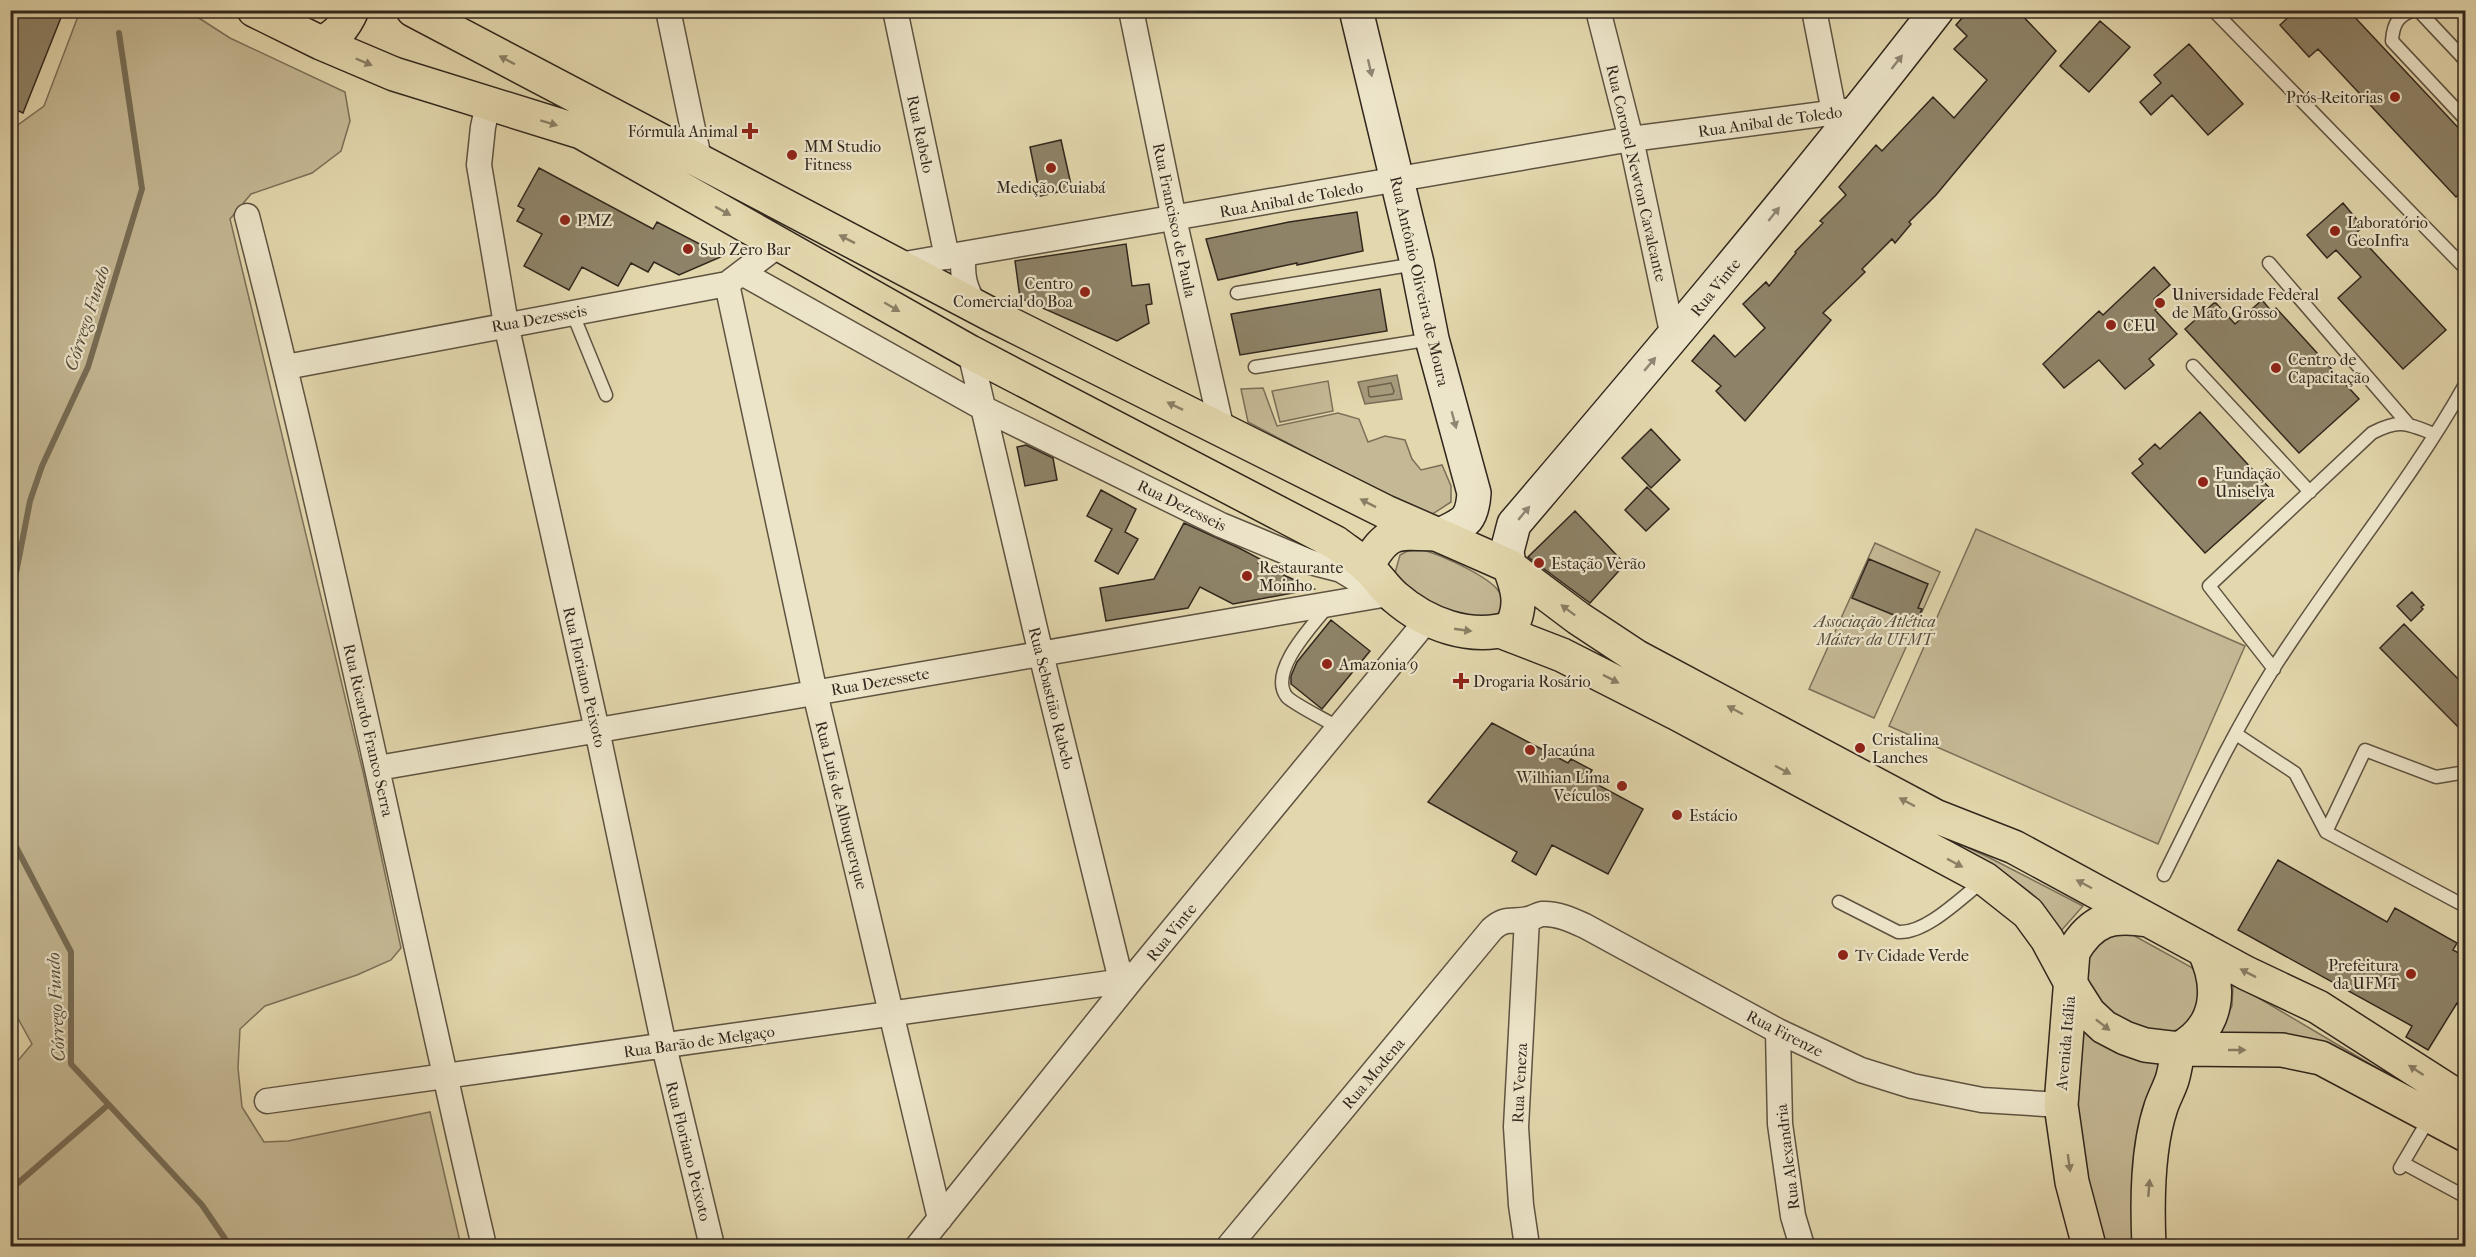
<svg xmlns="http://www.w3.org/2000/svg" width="2476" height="1257" viewBox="0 0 2476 1257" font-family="'IM FELL French Canon',serif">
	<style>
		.green { fill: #c5b995; stroke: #7b7059; stroke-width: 1.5 }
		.water { fill: #a69b7c; stroke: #776d56; stroke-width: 1.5 }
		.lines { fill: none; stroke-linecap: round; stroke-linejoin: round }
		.shore { stroke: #6c614c; stroke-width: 1.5 }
		.stream { stroke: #776d56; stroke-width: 6 }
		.building { fill: #8e8368; stroke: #31271d; stroke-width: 1.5 }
		.lane-casing { stroke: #5e5341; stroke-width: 15 }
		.street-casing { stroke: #5e5341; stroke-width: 27 }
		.secondary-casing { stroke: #31271d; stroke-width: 36 }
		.primary-casing { stroke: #31271d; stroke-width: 36 }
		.lane { stroke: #ede5ca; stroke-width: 12 }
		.street { stroke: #ede5ca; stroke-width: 24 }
		.secondary { stroke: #ede5ca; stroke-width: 33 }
		.primary { stroke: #e3d7ad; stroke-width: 33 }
		.oneway { fill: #8a7f65 }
		.oneway2 { fill: #8f8674 }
		.poi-dot { fill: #8f2418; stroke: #ede5ca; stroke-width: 2 }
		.labels { text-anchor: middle; stroke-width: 4.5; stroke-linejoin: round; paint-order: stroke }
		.poi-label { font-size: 16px; fill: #31271d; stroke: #ede5ca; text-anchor: start }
		.street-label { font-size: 16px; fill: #31271d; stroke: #ede5ca }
		.park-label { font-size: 16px; font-style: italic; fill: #564c3b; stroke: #ede5ca }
		.water-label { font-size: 18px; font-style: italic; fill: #544a3a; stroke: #ede5ca }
	</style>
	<rect width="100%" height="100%" fill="#e3d7ad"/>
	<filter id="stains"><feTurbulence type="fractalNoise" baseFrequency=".00333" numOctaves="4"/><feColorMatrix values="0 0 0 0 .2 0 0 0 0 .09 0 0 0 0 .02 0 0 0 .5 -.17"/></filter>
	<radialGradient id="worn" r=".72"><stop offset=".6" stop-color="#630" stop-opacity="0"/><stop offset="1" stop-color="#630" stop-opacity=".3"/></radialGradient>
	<path class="green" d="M80,11H188L230,38L345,92L350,121L341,151L312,173L251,194L230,219L364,776L401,948L391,960L357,975L265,1006L240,1029L238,1068L242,1107L264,1142L288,1141L430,1112L461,1246H11L10,1070L32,1044L10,1004L11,130L44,106Z
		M1328,381L1333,411L1280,422L1272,391Z
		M1263,388L1277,426L1338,413L1359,419L1368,442L1385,436L1405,440L1412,459L1421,470L1442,465L1451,486V502L1428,517L1248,422L1241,389Z
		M1976,529L2245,646L2158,844L1889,726Z
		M1875,543L1940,572L1874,718L1809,689Z
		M1413,548C1432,550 1484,574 1497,589C1504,597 1503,606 1500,616L1488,623L1451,616L1399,584L1395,573L1400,555Z
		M1895,813L1990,858L2083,906L2060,932Z
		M2122,929L2191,967L2198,974L2201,991L2193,1015L2181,1029L2164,1033L2124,1024L2096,1003L2082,967L2087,945Z
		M2235,984L2416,1091L2216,1036L2232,1006L2233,985Z
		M2076,1017L2172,1058L2138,1246H2100L2074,1127Z"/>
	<path class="water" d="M1397,375L1402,399L1365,404L1358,382Z"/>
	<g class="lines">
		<path class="shore" d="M1391,383L1394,391L1393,394L1371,397L1369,396L1368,387Z"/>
		<path class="stream" d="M10,604L30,501L42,466L88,367L142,189L119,33
			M10,828L14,843L71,952V1064L202,1205L230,1246
			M10,1190L108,1105"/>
	</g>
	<path class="building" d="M10,10H64L23,113L10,107Z
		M1969,10H2017L2056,51L1936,195L1909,222L1911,224L1895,243L1892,239L1862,269L1865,272L1823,313L1831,320L1745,421L1716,391L1721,386L1692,361L1714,335L1735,357L1765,328L1743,304L1766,282L1769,286L1796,253L1795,252L1823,223L1820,221L1846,195L1839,187L1876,145L1882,151L1933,97L1954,118L1987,80L1954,49L1967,36L1956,25Z
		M2296,10H2348L2466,136V188L2456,197L2318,49L2309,57L2280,25Z
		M2100,21L2130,47L2089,92L2060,66Z
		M2189,44L2243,104L2208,135L2172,95L2151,115L2140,102L2161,83L2154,75Z
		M1061,140L1072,189L1040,196L1030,147Z
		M539,168L653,229L657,222L723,256L679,275L654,262L648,272L631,263L618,286L582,267L569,290L524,266L542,234L517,221L524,209L518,206Z
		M2343,203L2363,227L2356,233L2446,330L2403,369L2338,298L2361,277L2336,250L2327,258L2307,235Z
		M1357,212L1363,251L1297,265V263L1218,280L1206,239L1289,222Z
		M1126,244L1132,286L1149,284L1152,304L1146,305L1149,323L1117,341L1020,298L1015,261Z
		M2154,267L2170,285L2154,299L2160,306L2155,310L2177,334L2149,359L2154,365L2125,389L2099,360L2064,388L2043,364L2099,311L2103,315Z
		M1380,289L1387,331L1240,355L1231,314Z
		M2262,300L2272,312L2276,308L2359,399L2299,453L2185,329L2215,302L2235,324Z
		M2200,412L2273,492L2205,553L2132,473L2143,464L2139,459L2155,444L2160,449Z
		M1651,429L1680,460L1651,488L1622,458Z
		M1026,445L1053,458L1057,480L1025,486L1017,447Z
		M1647,487L1669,509L1646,531L1625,510Z
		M1101,490L1136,509L1125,532L1138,539L1118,574L1095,561L1112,529L1087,516Z
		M1575,511L1625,564L1590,603L1528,557Z
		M1184,523L1239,548L1260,559L1258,563L1314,589L1233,604L1200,587L1188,608L1106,621L1100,588L1154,579Z
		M1869,559L1928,584L1918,608L1922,609L1916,624L1852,598Z
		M2412,592L2424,605L2421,607L2423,609L2411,621L2397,606Z
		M1331,620L1370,651L1322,709L1291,684V676L1297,662Z
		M2404,624L2466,687V735L2380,648Z
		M1492,723L1568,763L1571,759L1592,770L1587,779L1643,809L1608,874L1552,845L1536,875L1512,861L1517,852L1428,802Z
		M2278,860L2387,922L2395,908L2457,943L2453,950L2466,957V1008L2457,1003L2428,1050L2406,1037L2412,1026L2238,930Z"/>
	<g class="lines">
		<defs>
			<path id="lane" d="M2213,10L2466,269
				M2416,10C2399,14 2393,23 2392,41L2466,120
				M2418,10L2466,61
				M2269,263L2409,425
				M1237,293L1416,264
				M572,312L606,395
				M2193,366L2310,492
				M1255,367L1432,339
				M1328,606C1313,625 1267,672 1287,697C1295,705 1328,721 1339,728
				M2274,669L2209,586L2372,433C2399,419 2406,423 2434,434
				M2236,734L2295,773L2326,832L2463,905L2466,904
				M2326,832L2365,750L2436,777L2466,772
				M2164,875C2198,807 2230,738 2270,674C2332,575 2409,485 2466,383
				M1839,902L1898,932C1926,934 1962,897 1984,880
				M2403,1163L2466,1197
				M2400,1168L2430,1117"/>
			<path id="street" d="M668,10L700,163
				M895,10L947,257
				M1131,10L1174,219L1222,430
				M1598,10L1631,139L1673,337
				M1814,10L1834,112
				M488,104L483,127L479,165L506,324L597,730L664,1046L712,1246
				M247,216C335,557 404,903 484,1246
				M964,254C961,276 965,289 976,307
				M899,265L1631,139L1861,109
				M742,273L985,409L1221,525L1310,562L1341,570L1382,595
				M727,284L815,693L940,1219
				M970,352L1041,654L1118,968L1131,980
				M286,367L727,284L781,243
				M378,768L1382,595L1394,596
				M1527,919L1516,1127L1521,1205L1527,1246
				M1778,1031L1780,1124L1793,1216L1802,1246
				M267,1101L1131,980
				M918,1246L1131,980L1427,620
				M1229,1246L1492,929C1507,916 1512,923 1528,919C1533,918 1537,915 1542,914C1557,913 1572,920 1585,926L1778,1031L1861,1070L1912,1086L1982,1100L2061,1105"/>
			<path id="secondary" d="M1356,10L1417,263L1432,339L1474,493C1472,522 1464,523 1440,535
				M1509,566L1507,551L1514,524C1658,355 1801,186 1937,10"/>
			<path id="primary" d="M254,10L321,43L394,74L581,132L970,352L1336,543C1346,551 1357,557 1366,566C1377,575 1384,588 1395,597C1426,624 1470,641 1511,628C1523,605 1518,589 1509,566
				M413,10L992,315L1386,512L1509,566L1578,618L1637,657L1935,816L2014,847L2246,973L2318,1007L2466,1102
				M321,43C337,36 345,26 352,10
				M1367,566C1387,531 1394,532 1433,534
				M1500,631L1562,655L1676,713L1985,879L2028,913L2047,939L2075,991L2089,1013L2104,1027L2125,1038L2145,1045L2179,1049L2282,1050L2321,1058L2466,1135
				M2179,1049C2219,1027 2222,988 2204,950
				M2089,1246L2072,1182L2061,1105L2073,952C2092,919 2112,914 2148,920
				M2149,1246C2147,1202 2147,1149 2161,1107C2164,1098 2169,1089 2172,1080C2175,1071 2176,1059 2179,1049"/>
		</defs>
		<use href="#lane" class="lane-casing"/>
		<use href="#street" class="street-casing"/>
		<use href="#secondary" class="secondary-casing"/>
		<use href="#primary" class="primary-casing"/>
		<use href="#lane" class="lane"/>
		<use href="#street" class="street"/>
		<use href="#secondary" class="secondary"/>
		<use href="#primary" class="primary"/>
	</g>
	<defs><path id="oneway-solid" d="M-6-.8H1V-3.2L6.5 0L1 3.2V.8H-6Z" transform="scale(1.5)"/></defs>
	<g class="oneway">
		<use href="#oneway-solid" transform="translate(507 60) rotate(-152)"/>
		<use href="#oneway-solid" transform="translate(364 62) rotate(23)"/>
		<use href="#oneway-solid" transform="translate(549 123) rotate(17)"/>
		<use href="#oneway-solid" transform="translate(723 211) rotate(29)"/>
		<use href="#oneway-solid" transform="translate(847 239) rotate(-153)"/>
		<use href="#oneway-solid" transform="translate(892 307) rotate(30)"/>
		<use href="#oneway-solid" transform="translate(1175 406) rotate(-154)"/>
		<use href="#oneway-solid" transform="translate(1368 503) rotate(-153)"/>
		<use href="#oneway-solid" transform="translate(1568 610) rotate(-143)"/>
		<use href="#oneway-solid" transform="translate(1463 630) rotate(8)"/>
		<use href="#oneway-solid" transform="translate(1611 679) rotate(27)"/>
		<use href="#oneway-solid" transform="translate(1735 710) rotate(-152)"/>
		<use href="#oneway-solid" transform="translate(1783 770) rotate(28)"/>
		<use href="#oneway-solid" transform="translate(1907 802) rotate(-152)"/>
		<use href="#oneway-solid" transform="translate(1955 863) rotate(28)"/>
		<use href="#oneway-solid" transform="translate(2084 884) rotate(-152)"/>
		<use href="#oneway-solid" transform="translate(2248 973) rotate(-153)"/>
		<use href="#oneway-solid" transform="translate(2103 1025) rotate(38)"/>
		<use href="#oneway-solid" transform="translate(2237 1050)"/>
		<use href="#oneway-solid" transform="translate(2416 1070) rotate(-147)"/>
		<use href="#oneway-solid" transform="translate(2069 1163) rotate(82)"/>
		<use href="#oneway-solid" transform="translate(2149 1188) rotate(-85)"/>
	</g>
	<g class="oneway2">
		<use href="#oneway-solid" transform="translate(1897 62) rotate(-52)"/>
		<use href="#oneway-solid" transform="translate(1370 68) rotate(77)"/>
		<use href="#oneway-solid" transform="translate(1774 214) rotate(-51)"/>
		<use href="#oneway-solid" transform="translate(1650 364) rotate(-50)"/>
		<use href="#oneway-solid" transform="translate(1454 420) rotate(75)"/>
		<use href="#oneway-solid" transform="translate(1524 513) rotate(-50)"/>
	</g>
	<g class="poi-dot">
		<circle cx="2395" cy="97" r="6"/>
		<path d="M747 122h6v6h6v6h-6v6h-6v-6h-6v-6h6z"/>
		<circle cx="792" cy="155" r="6"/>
		<circle cx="1051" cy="168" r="6"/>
		<circle cx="565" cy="220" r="6"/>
		<circle cx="2335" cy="231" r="6"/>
		<circle cx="688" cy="249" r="6"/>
		<circle cx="1085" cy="292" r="6"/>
		<circle cx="2160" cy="303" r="6"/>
		<circle cx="2111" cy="325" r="6"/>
		<circle cx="2276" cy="368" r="6"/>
		<circle cx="2203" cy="482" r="6"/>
		<circle cx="1539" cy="563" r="6"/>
		<circle cx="1247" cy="576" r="6"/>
		<circle cx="1327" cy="664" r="6"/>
		<path d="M1458 672h6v6h6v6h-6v6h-6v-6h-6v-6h6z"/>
		<circle cx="1860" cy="748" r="6"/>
		<circle cx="1530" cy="750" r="6"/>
		<circle cx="1622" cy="786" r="6"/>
		<circle cx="1677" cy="815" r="6"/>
		<circle cx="1843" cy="955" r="6"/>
		<circle cx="2411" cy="974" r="6"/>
	</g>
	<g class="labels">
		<g class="poi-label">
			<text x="2383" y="103" text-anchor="end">Prós-Reitorias</text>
			<text x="738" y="137" text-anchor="end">Fórmula Animal</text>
			<text x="804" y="152">MM Studio<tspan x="804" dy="18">Fitness</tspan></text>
			<text x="1051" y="193" text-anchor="middle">Medição Cuiabá</text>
			<text x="577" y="226">PMZ</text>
			<text x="2347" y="228">Laboratório<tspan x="2347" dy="18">GeoInfra</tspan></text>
			<text x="700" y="255">Sub Zero Bar</text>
			<text x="1073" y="289" text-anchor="end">Centro<tspan x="1073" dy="18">Comercial do Boa</tspan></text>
			<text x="2172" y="300">Universidade Federal<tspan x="2172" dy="18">de Mato Grosso</tspan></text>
			<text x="2123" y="331">CEU</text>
			<text x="2288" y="365">Centro de<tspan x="2288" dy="18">Capacitação</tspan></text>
			<text x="2215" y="479">Fundação<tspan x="2215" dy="18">Uniselva</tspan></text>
			<text x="1551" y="569">Estação Verão</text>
			<text x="1259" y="573">Restaurante<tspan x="1259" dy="18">Moinho</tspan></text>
			<text x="1339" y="670">Amazonia 9</text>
			<text x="1473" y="687">Drogaria Rosário</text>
			<text x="1872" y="745">Cristalina<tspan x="1872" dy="18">Lanches</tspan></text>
			<text x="1542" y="756">Jacaúna</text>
			<text x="1610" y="783" text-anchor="end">Wilhian Lima<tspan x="1610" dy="18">Veículos</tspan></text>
			<text x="1689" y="821">Estácio</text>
			<text x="1855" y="961">Tv Cidade Verde</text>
			<text x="2399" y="971" text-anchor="end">Prefeitura<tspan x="2399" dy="18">da UFMT</tspan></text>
		</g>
		<g class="street-label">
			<text transform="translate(1770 121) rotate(-8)" y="6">Rua Anibal de Toledo</text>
			<text transform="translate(921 134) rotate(78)" y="6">Rua Rabelo</text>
			<text transform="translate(1637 173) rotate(77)" y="6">Rua Coronel Newton Cavalcante</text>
			<text transform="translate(1291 199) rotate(-10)" y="6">Rua Anibal de Toledo</text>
			<text transform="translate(1175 220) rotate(78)" y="6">Rua Francisco de Paula</text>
			<text transform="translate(1420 281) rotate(77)" y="6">Rua Antônio Oliveira de Moura</text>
			<text transform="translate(1715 287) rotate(-51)" y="6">Rua Vinte</text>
			<text transform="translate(539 318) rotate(-10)" y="6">Rua Dezesseis</text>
			<text transform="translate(1182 505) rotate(26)" y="6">Rua Dezesseis</text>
			<text transform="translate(585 677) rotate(77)" y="6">Rua Floriano Peixoto</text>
			<text transform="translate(880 681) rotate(-10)" y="6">Rua Dezessete</text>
			<text transform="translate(1052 698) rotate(76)" y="6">Rua Sebastião Rabelo</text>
			<text transform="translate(369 730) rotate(77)" y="6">Rua Ricardo Franco Serra</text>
			<text transform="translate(842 805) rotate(76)" y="6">Rua Luís de Albuquerque</text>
			<text transform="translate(1171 932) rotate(-51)" y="6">Rua Vinte</text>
			<text transform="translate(1785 1033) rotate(27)" y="6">Rua Firenze</text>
			<text transform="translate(699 1041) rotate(-8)" y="6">Rua Barão de Melgaço</text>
			<text transform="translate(2065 1043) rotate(-85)" y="6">Avenida Itália</text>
			<text transform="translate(1373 1073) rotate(-50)" y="6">Rua Modena</text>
			<text transform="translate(1519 1083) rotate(-87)" y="6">Rua Veneza</text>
			<text transform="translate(689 1151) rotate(76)" y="6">Rua Floriano Peixoto</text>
			<text transform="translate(1787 1157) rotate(-97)" y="6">Rua Alexandria</text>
		</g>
		<g class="park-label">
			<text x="1875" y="627">Associação Atlética<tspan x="1875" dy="18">Máster da UFMT</tspan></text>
		</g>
		<g class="water-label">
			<text transform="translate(87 318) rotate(-72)" y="6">Córrego Fundo</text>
			<text transform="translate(56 1007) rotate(-93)" y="6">Córrego Fundo</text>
		</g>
	</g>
	<rect width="2476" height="1257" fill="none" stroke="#e3d7ad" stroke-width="36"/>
	<rect x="12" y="12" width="2452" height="1233" fill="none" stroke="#31271d" stroke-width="3"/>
	<rect x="18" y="18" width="2440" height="1221" fill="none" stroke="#31271d" stroke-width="1.5"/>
	<rect width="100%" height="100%" filter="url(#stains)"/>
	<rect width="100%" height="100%" fill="url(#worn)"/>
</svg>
